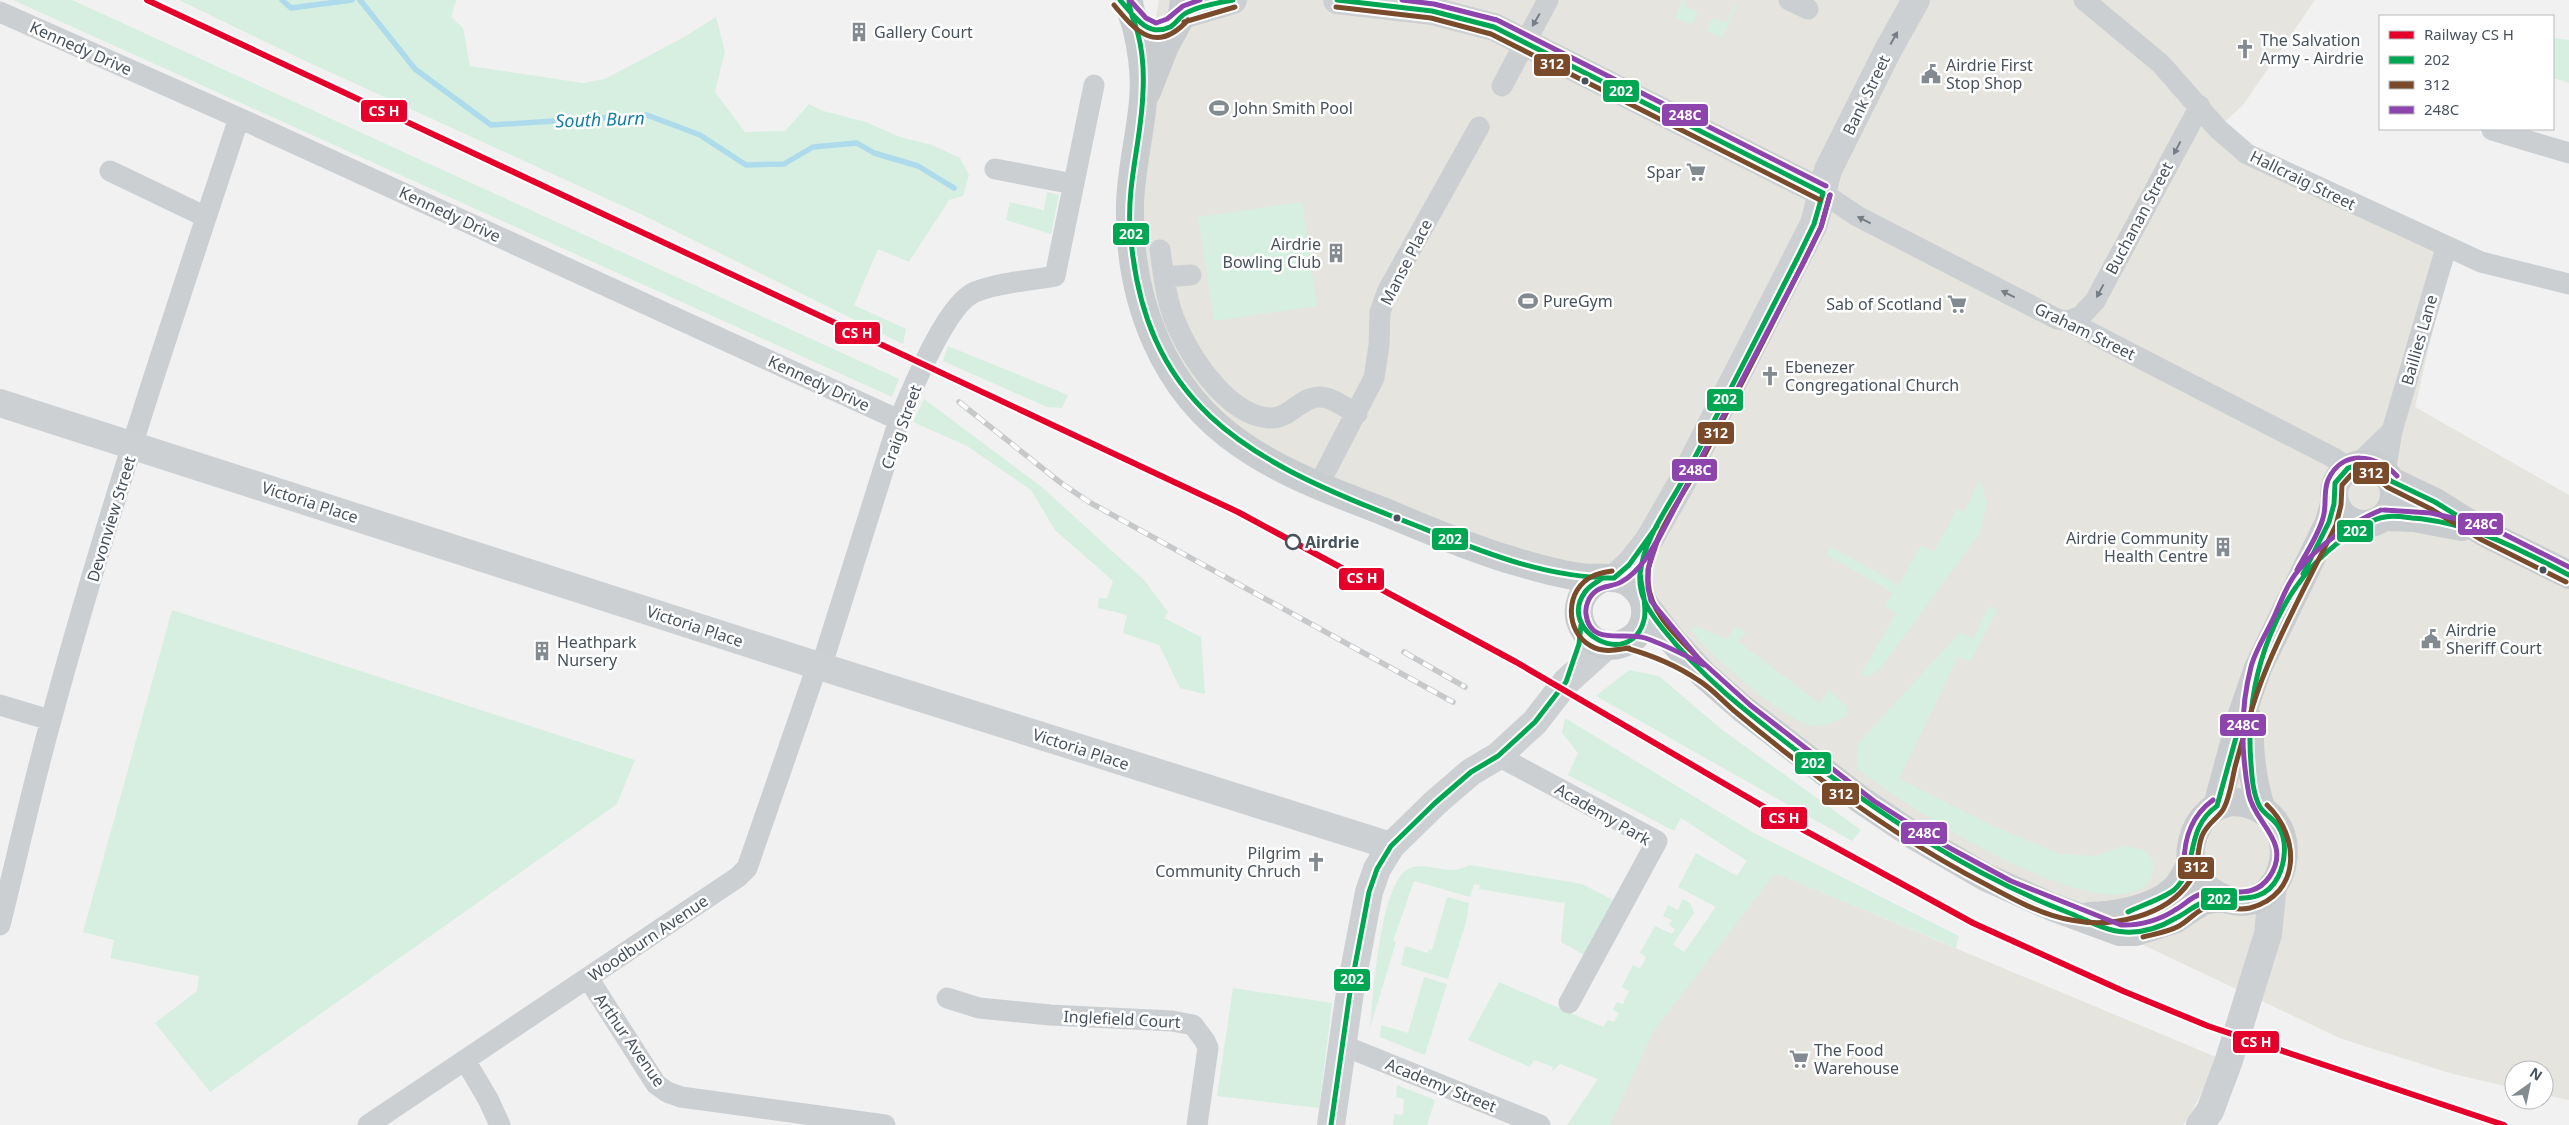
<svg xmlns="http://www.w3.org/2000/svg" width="2569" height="1125" viewBox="0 0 2569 1125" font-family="'Noto Sans',sans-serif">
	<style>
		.commercial { fill: #e5e4de }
		.green { fill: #d6efe1 }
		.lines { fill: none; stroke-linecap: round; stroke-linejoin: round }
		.stream { stroke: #addbeb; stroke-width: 5.5 }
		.street { stroke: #cccfd2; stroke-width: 21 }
		.secondary { stroke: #cdd0d2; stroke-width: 28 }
		.primary { stroke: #c8ccce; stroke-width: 28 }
		.rail-casing { stroke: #c6c8ca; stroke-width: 5.5 }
		.rail { stroke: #fff; stroke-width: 4; stroke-dasharray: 11; stroke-linecap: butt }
		.bus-1-casing { stroke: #fff; stroke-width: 9 }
		.bus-2-casing { stroke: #fff; stroke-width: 9 }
		.bus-3-casing { stroke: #fff; stroke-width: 9 }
		.bus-1 { stroke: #00a651; stroke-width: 5 }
		.bus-2 { stroke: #7a4b2a; stroke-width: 5 }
		.bus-3 { stroke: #8e44ad; stroke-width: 5 }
		.rail-1-casing { stroke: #fff; stroke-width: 10 }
		.rail-1 { stroke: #e4002b; stroke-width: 6 }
		.oneway { fill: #767e85 }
		.oneway2 { fill: #777e85 }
		.bus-dot { fill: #48525c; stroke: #fff; stroke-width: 2 }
		.stop-dot { fill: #fff; stroke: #48525c; stroke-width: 2.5 }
		.labels { text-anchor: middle; stroke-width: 5; stroke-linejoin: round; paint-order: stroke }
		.poi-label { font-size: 16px; fill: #48525c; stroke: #fff; text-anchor: start }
		.street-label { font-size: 16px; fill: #48525c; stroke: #fff }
		.stop-label { font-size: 16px; font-weight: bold; fill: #48525c; stroke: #fff; text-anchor: start }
		.water-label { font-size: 18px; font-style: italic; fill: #147fa4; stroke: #fff }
		.line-badge { stroke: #fff; stroke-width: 2 }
		.badge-label { font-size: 14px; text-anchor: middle; font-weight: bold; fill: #fff }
	</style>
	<rect width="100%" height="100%" fill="#f1f1f1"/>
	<path class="commercial" d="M1159,0H2315L2243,105L2218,128L2450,256L2415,407L2569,495V1100L2544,1095V1070H2514V1088L2453,1074L2342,1039L2082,916L1985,877L1743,709L1641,595L1364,504L1205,413L1142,306V106Z
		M1747,861L2216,1057L2204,1088L2189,1117L2183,1125H1568Z"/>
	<path class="green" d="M13,0H72L899,379L892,397Z
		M179,0H456L451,17L463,28L470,66L583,83L605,79L686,36L716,17L725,51L715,92L745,132L785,131L809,104L823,111L866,122L900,137L932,145L960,158L969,175L963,196L949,200L909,262L878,249L854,305L906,329L903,344L649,218L299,58Z
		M1682,0H1686L1684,6L1698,12L1692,25L1675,17Z
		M1735,4L1737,5L1723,38L1707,31L1712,18L1726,23Z
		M2553,38L2569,40V83L2553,78Z
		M1047,192L1059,195L1051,234L1006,220L1010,202L1044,210Z
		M1302,202L1317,306L1214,321L1198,217Z
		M948,346L1068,395L1062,408L1047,407L943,361Z
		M924,399L1043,488L1145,581L1168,612L1164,618L1201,637L1205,694L1180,688L1159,645L1123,633L1127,615L1098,608L1099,598H1107L1113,581L1055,530L1031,490L967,446L913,422Z
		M1980,480L1987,503L1979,534L1880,669L1867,677L1861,674L1896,614L1885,606L1893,593L1827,555L1831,547L1899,585L1921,545L1934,552L1957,509L1964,512Z
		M1989,606L1997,610L1970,662L1958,657L1899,779L1991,825L2060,854L2094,856L2124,846L2145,850L2154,863C2152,871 2152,882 2144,887C2088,926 1904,805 1857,768L1858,743L1961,632L1973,639Z
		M172,610L635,760L617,804L210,1092L155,1023L197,991L199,976L110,958L114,940L83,932Z
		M1735,626L1746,632L1738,641L1819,703L1829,690L1847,707L1846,716C1836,722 1825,726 1813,726C1791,726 1702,649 1691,629L1698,627L1727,639Z
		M1629,670L1659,676L1721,729L1861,830L1852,841L1596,696Z
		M1565,718L1754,833L1959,936L1956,948L1775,873L1653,1032L1610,1125H1567L1598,1079L1560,1064L1551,1072L1553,1067L1534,1060L1530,1067L1468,1040L1499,982L1603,1027L1608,1020L1614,1022L1619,1013L1613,1010L1617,1002L1623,1004L1629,991L1622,987L1633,965L1640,969L1646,957L1640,953L1655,926L1672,934L1675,929L1669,925L1672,920L1663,916L1668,905L1678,910L1683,899L1691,904L1694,913L1673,944L1684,952L1716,907L1678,887L1696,853L1737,876L1747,861L1681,818L1674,831L1568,775L1578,753L1562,733Z
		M1470,865L1582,884L1613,900L1584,955L1561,942L1565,901L1562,903L1479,889L1480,885L1474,884L1470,897L1414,881L1393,941L1396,942L1370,1028C1373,997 1380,879 1410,868C1423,863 1441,871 1455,870C1460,869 1465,867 1470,865Z
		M1447,897L1469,903L1466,922L1448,979L1401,965L1405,946L1428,953L1429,949L1432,950Z
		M1424,977L1447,984L1425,1055L1380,1037L1381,1025L1408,1033Z
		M1233,988L1332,1003L1319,1108L1217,1096Z
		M1397,1085L1435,1100L1427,1125H1393L1394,1114L1403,1115L1404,1099L1396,1097Z"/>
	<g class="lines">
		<path class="stream" d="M282,0L291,8L352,0
			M360,0L415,69L491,125L647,115L700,135L746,165L784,164L813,147L857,143L874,153L918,166L954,188"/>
		<path class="street" d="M1789,0L1808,9
			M2084,0L2161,64L2218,129L2247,154L2481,262L2569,284
			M0,12L239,118L899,420
			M1502,86L1548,0
			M2492,130L2569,153
			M995,169L1073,184
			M110,171L206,217
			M1823,193L1857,216L2057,319L2068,321L2332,457L2348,468
			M1160,250C1163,270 1165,291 1171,310C1183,348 1225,415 1269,418C1291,420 1303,391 1327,398C1337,401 1348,409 1357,414
			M1164,277L1191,275
			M2068,321L2081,316L2095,301L2200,106
			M2357,465L2392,431
			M2385,473L2392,431L2446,248
			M1318,486L1374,378L1379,345L1380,312L1388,290L1479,127
			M0,705L50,720
			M1498,756L1657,841L1569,1003
			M0,925C17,857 32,788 51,720C106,517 173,317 239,118
			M588,978L656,1084L667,1092L681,1097L885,1125
			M947,998L979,1008L1050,1015L1172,1021L1193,1025L1205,1041L1208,1048L1197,1125
			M1342,1045L1540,1125
			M465,1060L488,1099L500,1125
			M368,1125L738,877L747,868L814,675L824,658L899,420C912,390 946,304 975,292C999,282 1030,281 1055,276L1094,85"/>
		<path class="secondary" d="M1337,0L1432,11L1494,27L1823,193
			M1182,15L1233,0
			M0,403L819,666L1391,846
			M1614,578L1629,565L1649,540L1681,484L1814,224L1828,170L1888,50L1916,0
			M1331,1125L1350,992L1369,892L1377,869L1391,846L1435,803L1471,772L1498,756L1535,722L1566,682L1607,645
			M2200,1125L2210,1111L2228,1063L2268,934L2273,885"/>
		<path class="primary" d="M1129,0C1129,11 1135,20 1137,31C1142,52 1145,79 1143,101C1140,136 1131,169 1130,204C1128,298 1162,391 1242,445C1284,474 1333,492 1380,510C1421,527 1464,546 1507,559C1531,566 1556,574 1581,577C1598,580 1619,573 1633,586C1651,601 1649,630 1628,641C1588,663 1554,601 1603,578
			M1147,92L1165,46L1182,15L1184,0
			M2334 494a30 30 0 1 1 60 0a30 30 0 1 1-60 0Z
			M2391,481L2435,502L2485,533L2569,575
			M2384,517L2414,518L2462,527
			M1645,605L1671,639L1704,675L1743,709L1861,800L1913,835L1985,877L2052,907L2120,932H2136L2174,920L2203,901L2223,898
			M2250,721C2249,751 2252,781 2262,810
			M2230,802C2312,802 2291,918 2229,900C2216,896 2203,887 2196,875C2184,856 2193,826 2209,812C2214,806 2223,805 2230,802Z
			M2217,806L2241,717L2258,668L2329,522L2334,504
			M2089,916C2114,916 2154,909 2174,890C2181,884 2186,872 2191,864"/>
		<defs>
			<path id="rail" d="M959,402L1061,483L1089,502L1453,702
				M1404,652L1465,687"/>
		</defs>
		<use href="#rail" class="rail-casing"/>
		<use href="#rail" class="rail"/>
		<defs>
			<path id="bus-1" d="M1120,0C1133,15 1147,38 1170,27C1177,23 1180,15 1188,12C1202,5 1218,3 1233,0
				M1129,0C1129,12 1135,22 1138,34C1143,53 1144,72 1143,91C1142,137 1127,182 1130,228C1142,404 1244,458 1394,517C1465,544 1536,578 1614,578L1629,565L1657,526
				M1337,0L1432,11L1494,27L1823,193
				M1823,193L1814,224L1798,257C1760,331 1723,405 1684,478C1668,508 1644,538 1640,574C1638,596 1650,613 1663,629C1702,678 1752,716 1801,754C1884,817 1969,874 2067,912C2085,919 2105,931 2125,932C2142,933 2161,927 2176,918C2187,913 2195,904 2207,901C2233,894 2262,908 2278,877C2285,863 2288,840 2278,826C2273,818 2265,815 2260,807C2253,794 2252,778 2251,764C2244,680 2275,586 2346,537C2358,529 2371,519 2385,517C2394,515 2404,517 2412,518C2469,522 2519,549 2569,575
				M2303,574L2329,522L2334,504L2335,483L2348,468L2357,465L2377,467L2391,481L2435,502L2461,518
				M1603,578C1597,582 1589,586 1585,592C1556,632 1631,671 1644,620C1648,604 1640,586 1640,570
				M2128,912C2140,906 2164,898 2174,890C2200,867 2183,830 2217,806L2240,723
				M1331,1125L1350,992L1369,892L1377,869L1391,846L1435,803L1471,772L1498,756L1535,722L1566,682L1579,644L1581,625"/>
			<path id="bus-2" d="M1114,5C1137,33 1157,54 1188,20
				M1336,7L1431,18L1491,34L1820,200
				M1184,22L1235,7
				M1612,571C1606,572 1599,573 1593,576C1565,589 1564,631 1591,646C1603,653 1616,650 1629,648
				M1626,648C1651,655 1676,665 1698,680C1713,689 1724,703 1738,714C1815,778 1899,840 1989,886C2015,900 2042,915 2071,920C2111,928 2166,917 2190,881C2200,867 2196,852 2202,836C2207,823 2220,817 2224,808C2230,796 2232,780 2235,767C2244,735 2252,703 2265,672C2285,622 2312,574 2336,525L2341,505L2342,485L2351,475L2367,472L2373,474L2387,487L2431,509L2482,540L2566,582
				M1702,662C1681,640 1650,615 1648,582C1645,544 1684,495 1701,462C1736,394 1771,327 1805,259L1821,227L1830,195
				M2143,937C2155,934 2168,932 2179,926C2188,921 2195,912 2205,908C2219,903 2235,912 2250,908C2302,894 2300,836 2267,805"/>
			<path id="bus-3" d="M1130,0L1146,18L1156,23L1167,19L1183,6L1200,0
				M1402,0L1434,4L1497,20L1826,186
				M1830,195L1821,227L1805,260L1657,542L1648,569V588L1651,601L1699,659L1750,705L1874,801L1935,840L2011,881L2121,925C2139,926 2160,920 2175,910C2184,905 2191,897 2201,894C2226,886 2252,903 2270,876C2292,842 2255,824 2249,795C2241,753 2240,709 2251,667C2255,651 2266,634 2273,619C2280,605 2286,585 2297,572C2318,545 2350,523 2381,510
				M2384,510L2431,513L2488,526L2569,567
				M1663,530C1653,548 1640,572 1621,582C1613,587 1603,585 1596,591C1589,596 1585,606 1586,614C1590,647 1624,631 1645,638C1666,645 1684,655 1704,665
				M2297,570C2306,553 2318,536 2323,518C2327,506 2323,492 2328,480C2342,449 2377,454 2397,476
				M2184,864C2184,838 2191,816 2213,800"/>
		</defs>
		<use href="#bus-1" class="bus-1-casing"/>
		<use href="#bus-2" class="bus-2-casing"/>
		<use href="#bus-3" class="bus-3-casing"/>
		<use href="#bus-1" class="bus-1"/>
		<use href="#bus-2" class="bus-2"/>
		<use href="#bus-3" class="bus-3"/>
		<defs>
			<path id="rail-1" d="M147,0L1238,512L1516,662L1802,829L1973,923L2123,991L2208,1026L2504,1125"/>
		</defs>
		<use href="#rail-1" class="rail-1-casing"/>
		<use href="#rail-1" class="rail-1"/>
	</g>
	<defs><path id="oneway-solid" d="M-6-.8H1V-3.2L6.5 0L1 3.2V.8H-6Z" transform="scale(1.25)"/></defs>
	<g class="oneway">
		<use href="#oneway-solid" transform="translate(1536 20) rotate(120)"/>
		<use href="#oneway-solid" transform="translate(2177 148) rotate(118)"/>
		<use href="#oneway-solid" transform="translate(1864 220) rotate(-153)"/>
		<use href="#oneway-solid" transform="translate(2100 291) rotate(118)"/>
		<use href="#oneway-solid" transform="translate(2008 294) rotate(-153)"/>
	</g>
	<use class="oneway2" href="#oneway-solid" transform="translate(1894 38) rotate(-61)"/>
	<defs>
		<symbol id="building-bare" viewBox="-9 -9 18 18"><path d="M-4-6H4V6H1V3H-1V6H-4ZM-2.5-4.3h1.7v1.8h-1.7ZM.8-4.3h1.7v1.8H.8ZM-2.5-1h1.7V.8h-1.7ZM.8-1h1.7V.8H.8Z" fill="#838a90" stroke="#fff" stroke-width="2.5" paint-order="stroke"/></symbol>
		<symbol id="church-bare" viewBox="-9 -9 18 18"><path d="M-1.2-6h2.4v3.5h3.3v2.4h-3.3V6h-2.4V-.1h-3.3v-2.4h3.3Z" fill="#838a90" stroke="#fff" stroke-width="2.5" paint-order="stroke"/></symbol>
		<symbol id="civic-bare" viewBox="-9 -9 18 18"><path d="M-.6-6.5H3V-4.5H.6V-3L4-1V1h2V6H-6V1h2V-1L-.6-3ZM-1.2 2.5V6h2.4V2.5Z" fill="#838a90" stroke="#fff" stroke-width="2.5" paint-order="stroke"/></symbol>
		<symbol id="stadium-bare" viewBox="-9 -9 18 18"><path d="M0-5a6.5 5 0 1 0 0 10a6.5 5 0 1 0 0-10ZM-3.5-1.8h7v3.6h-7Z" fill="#838a90" stroke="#fff" stroke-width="2.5" paint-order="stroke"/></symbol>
		<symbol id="supermarket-bare" viewBox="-9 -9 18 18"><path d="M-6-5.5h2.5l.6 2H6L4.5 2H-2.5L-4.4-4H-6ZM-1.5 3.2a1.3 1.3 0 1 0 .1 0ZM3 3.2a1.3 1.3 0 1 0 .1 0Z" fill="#838a90" stroke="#fff" stroke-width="2.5" paint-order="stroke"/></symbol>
	</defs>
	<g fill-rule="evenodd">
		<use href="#building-bare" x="845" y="18" width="28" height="28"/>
		<use href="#church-bare" x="2231" y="35" width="28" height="28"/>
		<use href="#civic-bare" x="1917" y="60" width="28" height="28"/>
		<use href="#stadium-bare" x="1205" y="94" width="28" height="28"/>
		<use href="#supermarket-bare" x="1682" y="158" width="28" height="28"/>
		<use href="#building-bare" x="1322" y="239" width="28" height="28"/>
		<use href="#stadium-bare" x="1514" y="287" width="28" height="28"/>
		<use href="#supermarket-bare" x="1943" y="290" width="28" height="28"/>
		<use href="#church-bare" x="1756" y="362" width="28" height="28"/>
		<use href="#building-bare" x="2209" y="533" width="28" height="28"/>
		<use href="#civic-bare" x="2417" y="625" width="28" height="28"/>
		<use href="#building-bare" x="528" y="637" width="28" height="28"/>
		<use href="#church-bare" x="1302" y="848" width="28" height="28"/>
		<use href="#supermarket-bare" x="1785" y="1045" width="28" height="28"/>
	</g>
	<g class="bus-dot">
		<circle cx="1585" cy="81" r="4.5"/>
		<circle cx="1397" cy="518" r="4.5"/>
		<circle cx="2543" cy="570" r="4.5"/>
	</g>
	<circle class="stop-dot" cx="1293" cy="542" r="7"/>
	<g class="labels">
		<g class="poi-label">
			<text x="874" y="38">Gallery Court</text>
			<text x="2260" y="46">The Salvation<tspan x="2260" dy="18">Army - Airdrie</tspan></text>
			<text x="1946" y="71">Airdrie First<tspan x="1946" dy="18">Stop Shop</tspan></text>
			<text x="1234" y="114">John Smith Pool</text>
			<text x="1681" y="178" text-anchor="end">Spar</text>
			<text x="1321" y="250" text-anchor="end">Airdrie<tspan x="1321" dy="18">Bowling Club</tspan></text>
			<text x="1543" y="307">PureGym</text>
			<text x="1942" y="310" text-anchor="end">Sab of Scotland</text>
			<text x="1785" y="373">Ebenezer<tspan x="1785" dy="18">Congregational Church</tspan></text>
			<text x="2208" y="544" text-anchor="end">Airdrie Community<tspan x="2208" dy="18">Health Centre</tspan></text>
			<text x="2446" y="636">Airdrie<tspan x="2446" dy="18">Sheriff Court</tspan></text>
			<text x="557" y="648">Heathpark<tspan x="557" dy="18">Nursery</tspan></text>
			<text x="1301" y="859" text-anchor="end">Pilgrim<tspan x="1301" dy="18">Community Chruch</tspan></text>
			<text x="1814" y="1056">The Food<tspan x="1814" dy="18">Warehouse</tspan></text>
		</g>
		<g class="street-label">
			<text transform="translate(81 48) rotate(24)" y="6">Kennedy Drive</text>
			<text transform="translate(1866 95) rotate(-64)" y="6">Bank Street</text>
			<text transform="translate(2303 180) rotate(26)" y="6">Hallcraig Street</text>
			<text transform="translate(450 214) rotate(25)" y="6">Kennedy Drive</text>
			<text transform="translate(2139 218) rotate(-62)" y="6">Buchanan Street</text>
			<text transform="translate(1406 262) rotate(-63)" y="6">Manse Place</text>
			<text transform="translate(2085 331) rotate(26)" y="6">Graham Street</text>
			<text transform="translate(2419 340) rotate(-74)" y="6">Baillies Lane</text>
			<text transform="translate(819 383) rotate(25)" y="6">Kennedy Drive</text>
			<text transform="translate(901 427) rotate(-70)" y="6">Craig Street</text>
			<text transform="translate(310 502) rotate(18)" y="6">Victoria Place</text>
			<text transform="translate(111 519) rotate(-73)" y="6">Devonview Street</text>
			<text transform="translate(695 626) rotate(18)" y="6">Victoria Place</text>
			<text transform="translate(1081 749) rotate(18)" y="6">Victoria Place</text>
			<text transform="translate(1603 814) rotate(30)" y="6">Academy Park</text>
			<text transform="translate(648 938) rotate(-34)" y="6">Woodburn Avenue</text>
			<text transform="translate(1122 1019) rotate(3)" y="6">Inglefield Court</text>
			<text transform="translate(630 1040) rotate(55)" y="6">Arthur Avenue</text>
			<text transform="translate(1441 1085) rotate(22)" y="6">Academy Street</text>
		</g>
		<g class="stop-label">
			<text x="1305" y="548">Airdrie</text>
		</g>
		<g class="water-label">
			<text transform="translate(600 120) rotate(-2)" y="6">South Burn</text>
		</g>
	</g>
	<g class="line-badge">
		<rect x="1533" y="53" width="38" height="24" rx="5" fill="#7a4b2a"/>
		<rect x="1602" y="79" width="38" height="24" rx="5" fill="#00a651"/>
		<rect x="360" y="99" width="48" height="24" rx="5" fill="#e4002b"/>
		<rect x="1661" y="103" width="48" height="24" rx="5" fill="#8e44ad"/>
		<rect x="1112" y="222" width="38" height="24" rx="5" fill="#00a651"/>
		<rect x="834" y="321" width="47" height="24" rx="5" fill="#e4002b"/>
		<rect x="1706" y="388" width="38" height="24" rx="5" fill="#00a651"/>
		<rect x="1697" y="421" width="38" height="24" rx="5" fill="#7a4b2a"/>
		<rect x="1671" y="458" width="47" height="24" rx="5" fill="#8e44ad"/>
		<rect x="2352" y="461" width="38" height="24" rx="5" fill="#7a4b2a"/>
		<rect x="2457" y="512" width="47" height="24" rx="5" fill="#8e44ad"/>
		<rect x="2336" y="519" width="38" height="24" rx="5" fill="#00a651"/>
		<rect x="1431" y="527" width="38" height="24" rx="5" fill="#00a651"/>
		<rect x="1338" y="567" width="47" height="24" rx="5" fill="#e4002b"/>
		<rect x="2219" y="713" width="48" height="24" rx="5" fill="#8e44ad"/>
		<rect x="1794" y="751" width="38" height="24" rx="5" fill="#00a651"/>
		<rect x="1821" y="782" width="39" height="24" rx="5" fill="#7a4b2a"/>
		<rect x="1760" y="806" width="48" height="24" rx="5" fill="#e4002b"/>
		<rect x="1900" y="821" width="48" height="24" rx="5" fill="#8e44ad"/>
		<rect x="2177" y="856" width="38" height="24" rx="5" fill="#7a4b2a"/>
		<rect x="2200" y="887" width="38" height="24" rx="5" fill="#00a651"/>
		<rect x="1333" y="968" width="38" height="24" rx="5" fill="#00a651"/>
		<rect x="2232" y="1030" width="48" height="24" rx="5" fill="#e4002b"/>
	</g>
	<g class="badge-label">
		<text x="1552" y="69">312</text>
		<text x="1621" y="96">202</text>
		<text x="384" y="116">CS H</text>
		<text x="1685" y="120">248C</text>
		<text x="1131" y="239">202</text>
		<text x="857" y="338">CS H</text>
		<text x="1725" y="404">202</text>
		<text x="1716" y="438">312</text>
		<text x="1695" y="475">248C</text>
		<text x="2371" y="478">312</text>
		<text x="2481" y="529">248C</text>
		<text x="2355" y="536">202</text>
		<text x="1450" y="544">202</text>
		<text x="1362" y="583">CS H</text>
		<text x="2243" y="730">248C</text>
		<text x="1813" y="768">202</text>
		<text x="1841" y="799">312</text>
		<text x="1784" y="823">CS H</text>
		<text x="1924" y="838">248C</text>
		<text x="2196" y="872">312</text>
		<text x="2219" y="904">202</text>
		<text x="1352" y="984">202</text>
		<text x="2256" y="1047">CS H</text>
	</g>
	<rect x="2379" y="15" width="175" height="115" fill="#ffffff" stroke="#b6babe"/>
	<rect x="2389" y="31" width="25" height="8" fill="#e4002b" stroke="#b6babe"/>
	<text x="2424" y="40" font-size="15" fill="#48525c">Railway CS H</text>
	<rect x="2389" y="56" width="25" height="8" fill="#00a651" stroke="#b6babe"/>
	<text x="2424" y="65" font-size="15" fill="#48525c">202</text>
	<rect x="2389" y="81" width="25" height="8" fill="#7a4b2a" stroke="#b6babe"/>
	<text x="2424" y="90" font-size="15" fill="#48525c">312</text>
	<rect x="2389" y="106" width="25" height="8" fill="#8e44ad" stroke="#b6babe"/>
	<text x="2424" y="115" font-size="15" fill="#48525c">248C</text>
	<g transform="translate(2529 1085) rotate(33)"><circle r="24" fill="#ffffff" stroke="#b6babe"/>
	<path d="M0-4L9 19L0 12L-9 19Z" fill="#838a90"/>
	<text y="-8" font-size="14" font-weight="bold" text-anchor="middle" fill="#48525c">N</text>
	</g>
</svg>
